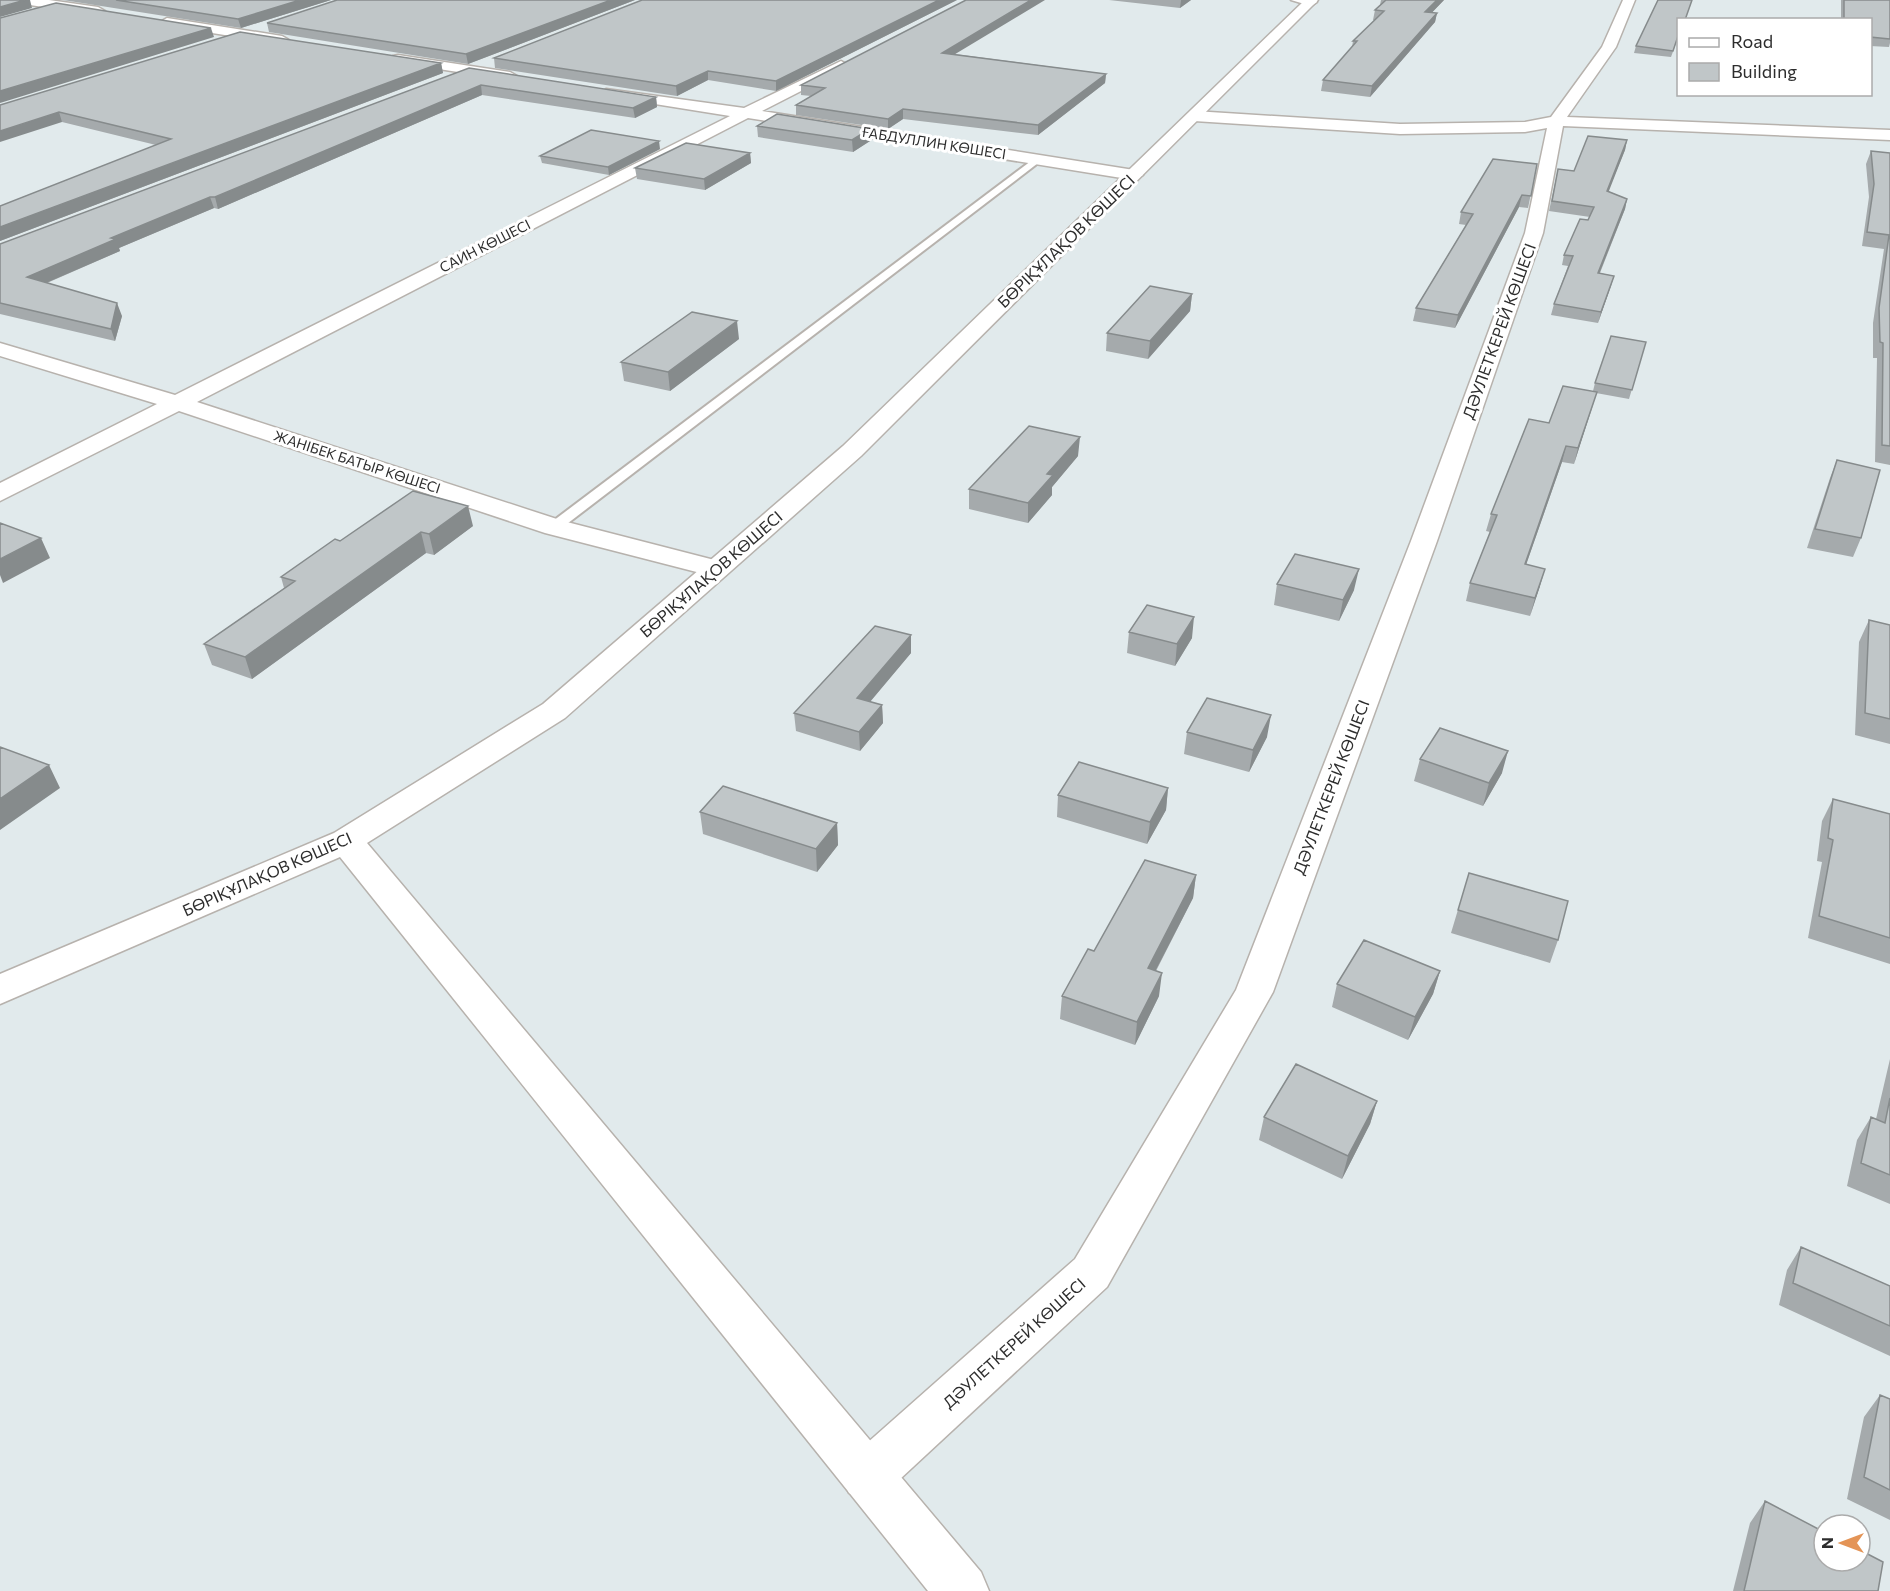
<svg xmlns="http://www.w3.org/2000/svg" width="1890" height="1591" viewBox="0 0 1890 1591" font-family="Commissioner,sans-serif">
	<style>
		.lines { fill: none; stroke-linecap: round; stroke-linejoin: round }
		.service-casing { stroke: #b7b2ad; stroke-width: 4 }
		.minor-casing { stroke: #b7b2ad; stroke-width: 3 }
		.tertiary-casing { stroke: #b7b2ad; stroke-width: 3 }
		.service { fill: #fff; fill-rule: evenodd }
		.minor { fill: #fff; fill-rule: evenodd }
		.tertiary { fill: #fff; fill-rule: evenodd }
		.wall { fill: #a5aaac }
		.shaded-wall { fill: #868b8c }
		.building { fill: #c0c6c8; stroke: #868b8c; stroke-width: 1.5 }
		.labels { text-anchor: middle; stroke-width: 6; stroke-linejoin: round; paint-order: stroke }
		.far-street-label { font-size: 14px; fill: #2d2d2d; stroke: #fff }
		.street-label { font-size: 16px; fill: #2d2d2d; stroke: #fff }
	</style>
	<rect width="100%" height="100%" fill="#e1eaec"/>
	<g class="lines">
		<defs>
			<path id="service" d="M1035,158L1042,160L559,530H549V524Z"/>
			<path id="minor" d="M17,0H49L98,7L105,11L98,15L23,4Z
				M1291,0H1316L1317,2L1311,6Z
				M1623,0H1635L1616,47L1567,117L1890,130V140L1563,126L1543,233L1437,541L1273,992L1107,1287L885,1493L867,1501L849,1493L842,1476L849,1459L1075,1259L1236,990L1411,541L1525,233L1547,128L1525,132L1400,134L1194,121L1186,116L1194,111L1400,124L1525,122L1551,117L1602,47Z
				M167,18L282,36L289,40L282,44L162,25L160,22Z
				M398,55L510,72L517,76L510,80L393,62V56Z
				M841,61L848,65L846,68L762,111L1134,170L1143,175L1134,180L748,118L197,402L563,521L726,563L730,569L726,575L716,577L545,533L179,411L0,501V483L157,404L0,356V343L175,395L730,116L611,97L603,92L606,89L744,108Z"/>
			<path id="tertiary" d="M1305,0H1318L861,456L565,718L367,843L981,1572L989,1591H928L340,857L0,1004V974L334,833L543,704L843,446Z"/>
		</defs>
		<use href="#service" class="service-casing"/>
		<use href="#minor" class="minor-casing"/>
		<use href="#tertiary" class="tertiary-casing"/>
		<use href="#service" class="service"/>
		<use href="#minor" class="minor"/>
		<use href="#tertiary" class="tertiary"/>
	</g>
	<path class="wall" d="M63,0H331L241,28Z
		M635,0L468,64L269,32L267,23Z
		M957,0L776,91L708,80L677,96L495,68L494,58Z
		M1109,0H1191L1180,8Z
		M1381,0H1444L1432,12L1437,13L1435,22L1370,97L1321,91L1323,80L1352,47L1353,41L1375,20H1373L1375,10L1380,5Z
		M1841,0H1890V43L1889,47L1870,46V20H1841Z
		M1678,20V38L1671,57L1634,53L1636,46Z
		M955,54L1106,74L1105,83L1038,135L903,119L888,129L796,115V105L811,96L801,95V85Z
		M441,63L443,73L0,241V206L156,145L62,122L0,105Z
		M469,68L656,97L657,107L635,118L482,95L218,209L214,208L119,248L120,251L47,283L122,316L115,341L0,314V244Z
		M757,126L870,129V141L853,152L758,137Z
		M1627,140L1625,150L1608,191L1627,199L1625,209L1600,273L1614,276L1598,323L1551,315L1554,304L1568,266L1562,265L1564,255L1590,217L1549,211L1558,169L1574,171Z
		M660,149L609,175L542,163L540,156Z
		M1871,151L1890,153V465L1875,462L1877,358H1873V323L1884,249L1862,246L1869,197L1866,164Z
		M750,153L751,163L705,190L637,179L635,168Z
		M1537,164L1528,208L1519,207L1455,328L1413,321L1416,308L1466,225L1459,224L1461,212Z
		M1192,294L1190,311L1148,359L1106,351L1107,333Z
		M739,339L670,391L624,381L621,362Z
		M1646,342L1629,399L1596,393L1574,464L1562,462L1526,565L1540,586L1530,616L1466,601L1470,583L1490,532L1486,531L1491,514L1549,423L1593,391L1595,383Z
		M1078,456L1052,487V495L1028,523L969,509V489Z
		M1837,460L1861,538L1853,557L1807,548L1830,478Z
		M473,526L434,555L426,553L252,679L212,665L204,644L284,588L281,577L340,541Z
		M1277,584L1354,590L1339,621L1274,605Z
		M1869,620L1890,625V744L1855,735L1859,642Z
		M1129,632L1192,638L1175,666L1127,653Z
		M911,635V653L870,702L882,705L883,723L860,751L796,731L794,713Z
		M1187,732L1267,737L1249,772L1184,754Z
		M1420,759L1502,773L1483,806L1414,781Z
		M1168,788L1166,810L1147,844L1057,817L1058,795Z
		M1833,799L1890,814V964L1808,938L1822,862L1817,861L1822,821Z
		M700,812L837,823L838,845L817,872L703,834Z
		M1469,873L1558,940L1550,963L1451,933Z
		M1196,875L1193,898L1156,971L1159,996L1135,1045L1060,1019L1062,996L1094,951Z
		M1440,971L1433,994L1408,1040L1332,1007L1337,984Z
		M1890,1059V1204L1847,1186L1857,1140L1871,1117L1876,1119Z
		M1377,1101L1370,1124L1342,1179L1259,1140L1264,1117Z
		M1801,1247L1890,1286V1356L1779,1305L1787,1270Z
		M1880,1395L1890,1399V1520L1847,1499L1864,1417Z
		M1765,1501L1878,1591H1733L1750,1523Z"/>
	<path class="shaded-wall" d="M25,0H30L32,8L0,17V7Z
		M300,0H331L241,28L238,19Z
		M611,0H635L468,64L466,54Z
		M939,0H957L776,91V81Z
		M1031,0H1045L942,62V53Z
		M1181,0H1191L1180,8Z
		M1437,0H1444L1424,21L1425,12Z
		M1437,13L1435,22L1370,97L1372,86Z
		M211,28L214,37L0,103V91Z
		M441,63L443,73L0,241V227Z
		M708,71V80L677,96L676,86Z
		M1106,74L1105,83L1038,135V125Z
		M481,85L482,95L218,209L215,197Z
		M656,97L657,107L635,118L633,108Z
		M903,109V119L888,129V119Z
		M59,112L62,122L0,142V131Z
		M870,129V141L853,152L852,140Z
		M1627,140L1625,150L1605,201L1607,191Z
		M659,141L660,149L609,175L608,167Z
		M750,153L751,163L705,190L704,179Z
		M1522,195L1519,207L1455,328L1458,315Z
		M210,197L214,208L119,248L120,251L32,289L27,277L111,238Z
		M1627,199L1625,209L1595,284L1598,273Z
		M1614,276L1611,286L1598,323L1601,312Z
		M1192,294L1190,311L1148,359L1150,341Z
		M117,303L122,316L115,341L111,329Z
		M737,321L739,339L670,391L668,372Z
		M1597,392L1592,408L1574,464L1578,448Z
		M1080,437L1078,456L1052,487V495L1028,523V503L1047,474Z
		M1566,446L1562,462L1520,582L1525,564Z
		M468,506L473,526L434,555L429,534Z
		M421,532L426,553L252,679L245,657Z
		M41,538L50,558L3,583L0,575V559Z
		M1359,569L1354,590L1339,621L1343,600Z
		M1545,569L1540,586L1530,616L1535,598Z
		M1194,617L1192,638L1175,666L1177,644Z
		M911,635V653L858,716L857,698Z
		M882,705L883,723L860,751L859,732Z
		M1271,715L1267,737L1249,772L1253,750Z
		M1508,751L1502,773L1483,806L1489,783Z
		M49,765L60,788L0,830V799Z
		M1168,788L1166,810L1147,844L1150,822Z
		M837,823L838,845L817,872L816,849Z
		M1196,875L1193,898L1145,991L1148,968Z
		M1440,971L1433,994L1408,1040L1415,1017Z
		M1162,973L1159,996L1135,1045L1137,1022Z
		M1377,1101L1370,1124L1342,1179L1348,1156Z"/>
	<path class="building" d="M0,0H25L0,7Z
		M116,0H300L238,19Z
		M337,0H611L466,54L267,23Z
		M642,0H939L776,81L708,71L676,86L494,58Z
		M966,0H1031L942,53L1106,74L1038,125L903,109L888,119L796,105L825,88L801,85Z
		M1386,0H1437L1425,12L1437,13L1372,86L1323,80L1357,41H1353L1384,11L1375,10Z
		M1658,0H1692L1685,20H1678V36L1673,51L1636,46Z
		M1844,0H1890V39L1870,37V20H1844Z
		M56,3L211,28L0,91V18Z
		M240,32L441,63L0,227V206L171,139L59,112L0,131V105Z
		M469,68L656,97L633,108L481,85L215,197H210L111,238L116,239L27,277L117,303L111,329L0,303V244Z
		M777,114L870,129L852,140L757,126Z
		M591,130L659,141L608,167L540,156Z
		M1588,136L1627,140L1607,191L1627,199L1598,273L1614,276L1601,312L1554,304L1573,256L1564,255L1580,219L1588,220L1594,207L1552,201L1558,169L1574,171Z
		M686,143L750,153L704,179L635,168Z
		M1871,151L1890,153V446L1882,445L1883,343L1880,342L1879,308L1889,235L1867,232L1874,184Z
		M1493,159L1537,164L1531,196L1522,195L1458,315L1416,308L1473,214L1461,212Z
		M1150,286L1192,294L1150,341L1107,333Z
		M692,312L737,321L668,372L621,362Z
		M1611,336L1646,342L1632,390L1595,383Z
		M1563,386L1597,392L1578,448L1566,446L1525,564L1545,569L1535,598L1470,583L1497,515L1491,514L1529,419L1549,423Z
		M1029,426L1080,437L1047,474L1053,475L1028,503L969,489Z
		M1837,460L1880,470L1861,538L1815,529Z
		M413,491L468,506L429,534L421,532L245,657L204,644L295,581L281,577L335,539L340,541Z
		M0,523L41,538L0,559Z
		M1295,554L1359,569L1343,600L1277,584Z
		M1147,605L1194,617L1177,644L1129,632Z
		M1869,620L1890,625V719L1865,713Z
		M875,626L911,635L857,698L882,705L859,732L794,713Z
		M1207,698L1271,715L1253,750L1187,732Z
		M1440,728L1508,751L1489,783L1420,759Z
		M0,747L49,765L0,799Z
		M1079,762L1168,788L1150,822L1058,795Z
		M723,786L837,823L816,849L700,812Z
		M1833,799L1890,814V938L1819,916L1833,840L1828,838Z
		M1145,860L1196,875L1148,968L1162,973L1137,1022L1062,996L1088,949L1094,951Z
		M1469,873L1568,901L1558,940L1458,910Z
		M1364,940L1440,971L1415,1017L1337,984Z
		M1296,1064L1377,1101L1348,1156L1264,1117Z
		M1890,1098V1175L1861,1163L1871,1117L1885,1123Z
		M1801,1247L1890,1286V1326L1793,1283Z
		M1880,1395L1890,1399V1490L1864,1477Z
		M1765,1501L1824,1532V1561H1860V1550L1883,1562L1878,1591H1744Z"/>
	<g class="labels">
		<g class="far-street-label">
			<text transform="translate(934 143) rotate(9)" y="5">ҒАБДУЛЛИН КӨШЕСІ</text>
			<text transform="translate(485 246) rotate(-27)" y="5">САИН КӨШЕСІ</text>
			<text transform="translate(357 462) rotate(18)" y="5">ЖАНІБЕК БАТЫР КӨШЕСІ</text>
		</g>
		<g class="street-label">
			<text transform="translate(1066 241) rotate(-44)" y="6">БӨРІҚҰЛАҚОВ КӨШЕСІ</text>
			<text transform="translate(1499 331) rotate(-70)" y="6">ДӘУЛЕТКЕРЕЙ КӨШЕСІ</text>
			<text transform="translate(711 574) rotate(-41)" y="6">БӨРІҚҰЛАҚОВ КӨШЕСІ</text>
			<text transform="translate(1331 787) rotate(-69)" y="6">ДӘУЛЕТКЕРЕЙ КӨШЕСІ</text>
			<text transform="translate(267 874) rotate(-24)" y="6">БӨРІҚҰЛАҚОВ КӨШЕСІ</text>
			<text transform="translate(1014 1343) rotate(-42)" y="6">ДӘУЛЕТКЕРЕЙ КӨШЕСІ</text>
		</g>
	</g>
	<rect x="1677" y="18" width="195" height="78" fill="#ffffff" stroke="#ababab" stroke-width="1.5"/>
	<rect x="1689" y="38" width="30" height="9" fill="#ffffff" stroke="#ababab" stroke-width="1.5"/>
	<text x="1731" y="48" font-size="18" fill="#2d2d2d">Road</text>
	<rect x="1689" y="63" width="30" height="18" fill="#c0c6c8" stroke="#ababab" stroke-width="1.5"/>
	<text x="1731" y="78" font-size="18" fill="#2d2d2d">Building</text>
	<g transform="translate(1842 1543) rotate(270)"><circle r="28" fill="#ffffff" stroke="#ababab" stroke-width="1.5"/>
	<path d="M0-4.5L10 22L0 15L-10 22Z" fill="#e49456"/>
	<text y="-9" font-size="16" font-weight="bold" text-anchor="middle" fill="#2d2d2d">N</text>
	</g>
</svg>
